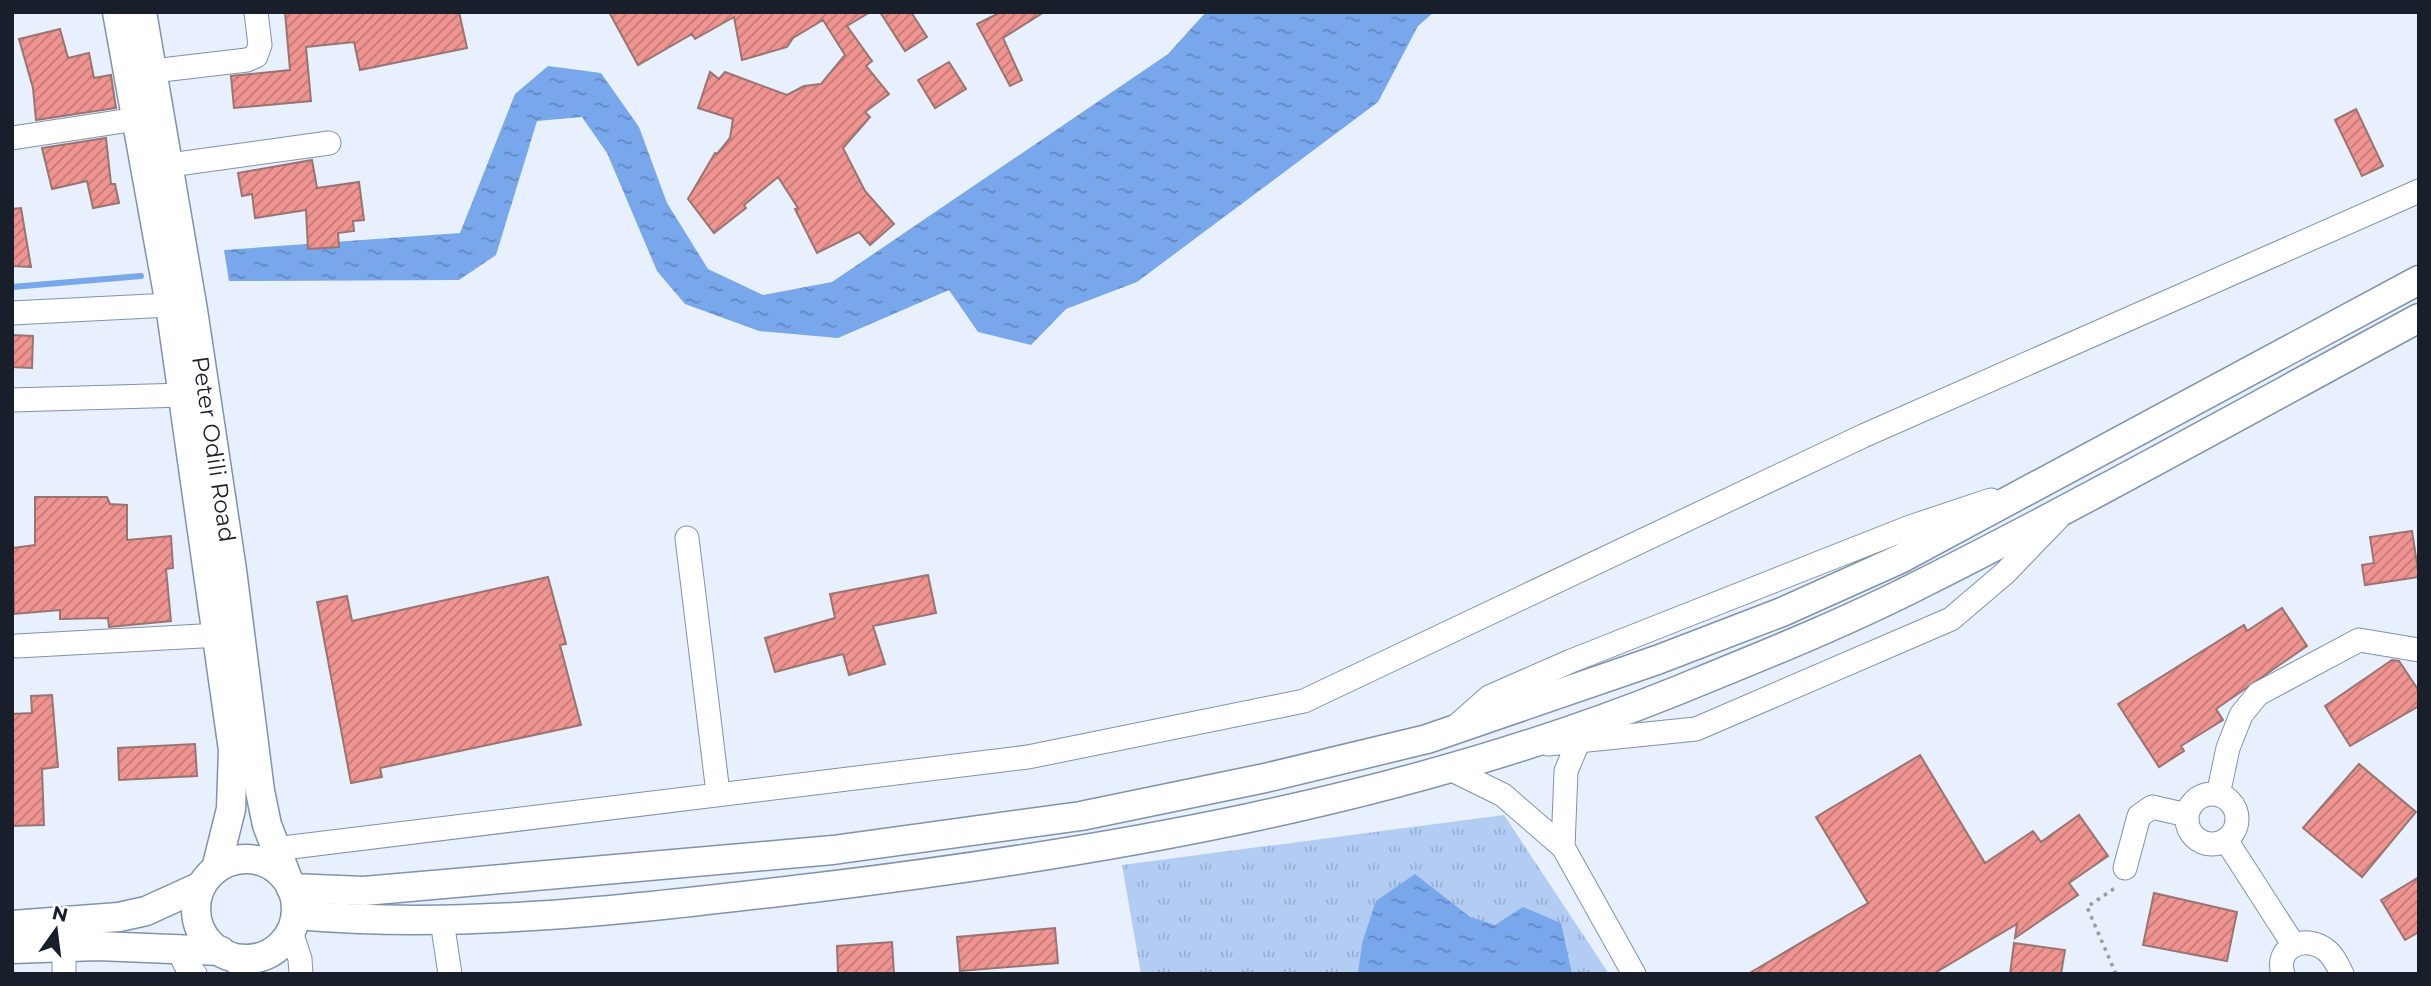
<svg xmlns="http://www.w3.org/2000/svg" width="2431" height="986" viewBox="0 0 2431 986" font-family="Montserrat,sans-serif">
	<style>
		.grass { fill: url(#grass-tufts) }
		.water { fill: url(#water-ripples) }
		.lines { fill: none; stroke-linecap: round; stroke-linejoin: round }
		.stream { stroke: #79a7ec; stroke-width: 6 }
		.building { fill: url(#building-hatch); stroke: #997471; stroke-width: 2 }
		.minor-casing { stroke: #7f92ae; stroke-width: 25 }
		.major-casing { stroke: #7f92ae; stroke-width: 31 }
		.path { stroke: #959da8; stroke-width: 3.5; stroke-dasharray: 3.5 5; stroke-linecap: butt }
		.minor { stroke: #fff; stroke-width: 23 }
		.major { stroke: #fff; stroke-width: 28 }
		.labels { text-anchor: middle; stroke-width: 6; stroke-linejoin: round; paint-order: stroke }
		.street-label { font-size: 23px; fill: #181f2a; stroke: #fff }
	</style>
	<defs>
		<pattern id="grass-tufts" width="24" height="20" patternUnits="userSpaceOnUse" patternTransform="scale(1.75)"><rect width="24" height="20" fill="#b2ccf4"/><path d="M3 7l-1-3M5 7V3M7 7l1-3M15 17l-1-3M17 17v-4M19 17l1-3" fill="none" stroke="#98afd1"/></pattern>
		<pattern id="water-ripples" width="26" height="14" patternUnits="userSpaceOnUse" patternTransform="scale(1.75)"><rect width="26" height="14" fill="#79a7ec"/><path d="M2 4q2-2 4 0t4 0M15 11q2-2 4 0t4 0" fill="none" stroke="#6287bf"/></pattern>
		<pattern id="building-hatch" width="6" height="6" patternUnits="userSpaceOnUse" patternTransform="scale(1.75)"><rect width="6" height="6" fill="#f09491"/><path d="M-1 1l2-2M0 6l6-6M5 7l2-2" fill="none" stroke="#c17877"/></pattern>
	</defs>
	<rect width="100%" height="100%" fill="#e7f0fc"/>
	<path class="grass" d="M1504,815L1609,974H1141L1122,865Z"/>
	<path class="water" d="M1206,12H1434L1418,26L1378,102L1137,282L1066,309L1031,345L978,332L949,290L838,338L759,331L685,304L657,271L607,153L582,117L537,121L496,255L459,280L229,281L224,250L460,233L515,94L548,66L601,73L639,127L667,203L708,269L763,295L832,282L1168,54Z
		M1415,874L1470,917L1495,925L1523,907L1561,923L1572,974H1358L1362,943L1376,901Z"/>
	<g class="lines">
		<path class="stream" d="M12,287L141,276"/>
	</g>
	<path class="building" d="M285,12H459L467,48L360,70L354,42L306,47L311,101L234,108L231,76L290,70Z
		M609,12H870L847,26L872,61L866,66L889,94L865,112L870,117L843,148L865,191L894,224L870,245L859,232L817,253L795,209L798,208L778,177L744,205L746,208L714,233L688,199L715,153L717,154L730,138L733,119L698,108L710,72L719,79L725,72L787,95L804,86L821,84L845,55L823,20L793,38L787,47L742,60L734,17L695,39L692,34L638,65Z
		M880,12H911L927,37L905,51Z
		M1001,12H1044L1003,38L1022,80L1010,86L977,24Z
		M60,29L68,58L89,53L94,78L111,75L116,108L36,120L33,88L19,39Z
		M949,62L966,89L935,108L918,80Z
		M2356,109L2383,166L2362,176L2335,120Z
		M106,138L111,184H115L119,203L93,208L87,181L52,189L42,148Z
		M312,160L317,188L359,182L364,220L353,221L354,231L338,233L339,247L308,249L306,210L255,218L252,194L242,196L238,173Z
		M21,208L31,267L12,266V209Z
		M12,335L33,336L32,368L12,367Z
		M35,497H107L110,504L127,505V540L171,536L173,568L166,569L171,621L109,627L108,618L60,619V610L14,614L12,548L35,545Z
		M2412,531L2419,577L2365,585L2362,565L2374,563L2370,537Z
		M928,575L936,613L873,626L885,664L849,675L843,654L775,672L765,638L835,618L830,594Z
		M548,577L566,644L560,645L581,725L380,768L382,777L351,783L317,602L347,596L352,621Z
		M2282,608L2307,646L2216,709L2223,720L2181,746L2184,751L2159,767L2118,704L2244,625L2247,631Z
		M2392,660L2399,661L2419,691V706L2350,746L2325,706Z
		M52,695L58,767L42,769L44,825L12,826V714L32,713L31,696Z
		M195,744L197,776L119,780L118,748Z
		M1920,755L1985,863L2033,831L2041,842L2079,815L2108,856L2069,883L2078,895L2015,938L2017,924L1933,974H1748L1868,903L1816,817Z
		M2359,764L2416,812L2362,877L2303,828Z
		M2419,877V932L2405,940L2381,900Z
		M2154,893L2237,912L2227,961L2143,945Z
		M1055,928L1058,963L960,971L957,937Z
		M892,942L894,974H838L837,946Z
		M2014,943L2065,950L2061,974H2010Z"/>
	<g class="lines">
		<defs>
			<path id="minor" d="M153,71L247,60L256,56L260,45L256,12
				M12,138L137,119
				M170,165L329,143
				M12,313L170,305
				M12,400L184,395
				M687,538L718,793
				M17,646L220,635
				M1455,727L1489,697L1571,661L1910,527L1991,500
				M1548,744L1696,729L1951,619L2005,573L2058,518
				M1448,768L1503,795L1563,847L1634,974
				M2187 819a25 25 0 1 1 50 0a25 25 0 1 1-50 0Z
				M2218,795L2228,748L2241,715L2258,694L2359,640L2419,650
				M2226,840L2293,944
				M1563,847L1566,771L1583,731
				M275,849L1028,757L1304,701L1863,436L2419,191
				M2125,868L2139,816L2152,807L2187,815
				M442,921L450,974
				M291,932L300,959L301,974
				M64,947V974
				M178,949L185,964L195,974
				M230,956L248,974
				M2283,974C2274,946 2307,934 2326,950C2333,955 2338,966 2342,974"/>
			<g id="major">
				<path d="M117,12L170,305L233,750L231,809L216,869"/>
				<path id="s1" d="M142,12L193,310L232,570L260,791L267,825L289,882"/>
				<circle cx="246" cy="909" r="50"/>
				<path d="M291,888L364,891L833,850L1081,816L1265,778L1427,739L1657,660L1782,612L1900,559L2419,280"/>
				<path d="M296,915C469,930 640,908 812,888C1101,853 1404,801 1676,691C1757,658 1845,623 1923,583C2090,499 2254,407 2419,318"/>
				<path d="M12,925L119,917L146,911L201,886"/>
				<path d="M12,949L98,946L221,951"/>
			</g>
		</defs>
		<use href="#minor" class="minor-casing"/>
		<use href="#major" class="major-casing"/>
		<path class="path" d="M2116,974L2087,907L2118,886"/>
		<use href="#minor" class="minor"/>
		<use href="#major" class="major"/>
	</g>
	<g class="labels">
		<g class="street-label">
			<text dy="8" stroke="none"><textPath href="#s1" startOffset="443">Peter Odili Road</textPath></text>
		</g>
	</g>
	<rect width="2431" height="986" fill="none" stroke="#181f2a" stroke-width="28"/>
	<g transform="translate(56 930) rotate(14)" stroke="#ffffff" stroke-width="5" paint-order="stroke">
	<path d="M0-5L12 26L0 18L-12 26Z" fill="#181f2a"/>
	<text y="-10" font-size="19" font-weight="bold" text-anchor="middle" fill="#181f2a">N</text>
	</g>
</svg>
